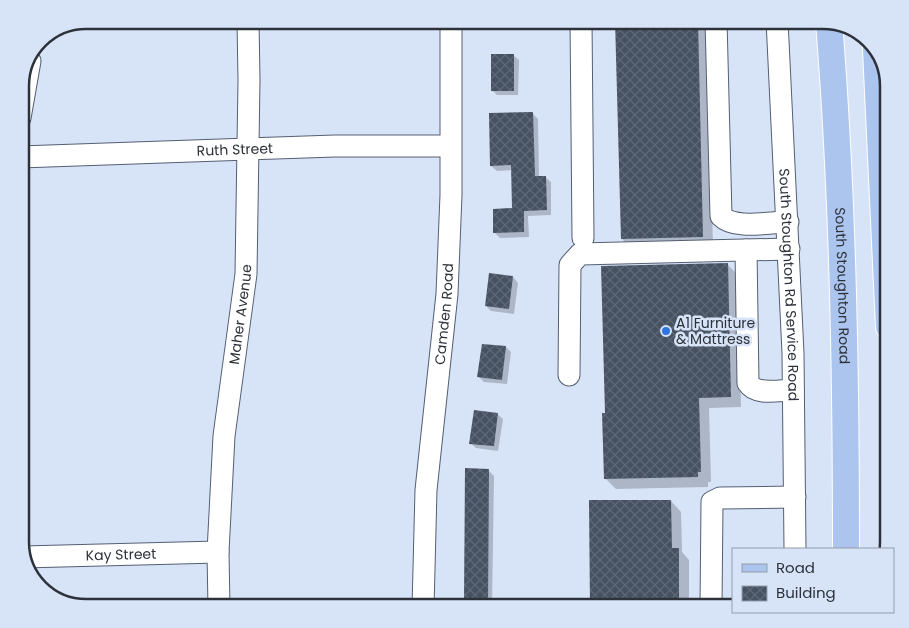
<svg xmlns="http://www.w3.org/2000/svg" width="909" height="628" viewBox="0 0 909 628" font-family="Poppins,sans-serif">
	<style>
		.shadow { fill: #0003 }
		.building { fill: url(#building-cross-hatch) }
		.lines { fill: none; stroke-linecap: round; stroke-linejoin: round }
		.minor-casing { stroke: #545f71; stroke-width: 23 }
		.major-casing { stroke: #fff; stroke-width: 28 }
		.minor { stroke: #fff; stroke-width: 21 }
		.major { stroke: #acc5ee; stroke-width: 26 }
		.poi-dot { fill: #3074e1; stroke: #d7e4f8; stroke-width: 2 }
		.labels { text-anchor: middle; stroke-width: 5; stroke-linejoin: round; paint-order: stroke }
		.street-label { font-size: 14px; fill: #2d323a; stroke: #d7e4f8 }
		.poi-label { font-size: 14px; fill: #2d323a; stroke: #d7e4f8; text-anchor: start }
		.rim { fill: none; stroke: #2d323a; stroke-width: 2.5 }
	</style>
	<defs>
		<pattern id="building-cross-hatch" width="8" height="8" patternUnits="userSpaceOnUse" patternTransform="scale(1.25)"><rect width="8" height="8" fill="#465162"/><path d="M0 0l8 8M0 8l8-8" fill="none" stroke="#5e6876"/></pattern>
	</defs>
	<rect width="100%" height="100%" fill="#d7e4f8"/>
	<path class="shadow" d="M616,20H707L713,247L632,249L622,239Z
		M513,55L519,60L518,95H497L492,90Z
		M533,114L538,119L539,177H545L551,182V215L528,216L529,237L500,238L495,233L513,209L512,170L497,171L491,166Z
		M727,264L738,275L741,407L709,408L711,482H708V487L616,489L605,478L606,414Z
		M513,277L518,283L514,314L491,311L486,306Z
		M483,345L506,347L511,352L507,384L484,382L479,377Z
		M497,414L503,419L498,451L476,448L471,443Z
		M466,470H488L494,476L492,608H464Z
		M671,501L681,512L682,552L689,560V608H568V605H591Z"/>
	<path class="building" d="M615,20H698L703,237L621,239Z
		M491,54H514V91H491Z
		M533,112L535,176H546L547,210L524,211V232L493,233V209L512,208L511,165L490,166L489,113Z
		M728,263L731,397L699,398L701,472H698V477L604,479L602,413H605L601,266Z
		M489,273L513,276L509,309L485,306Z
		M482,344L506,346L502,380L477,377Z
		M474,410L498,413L494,446L469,444Z
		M465,468L489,469L488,607H464Z
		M589,500H671L672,548H679V608H590Z"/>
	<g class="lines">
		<defs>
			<g id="minor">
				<path d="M581,20L583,238"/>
				<path d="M716,20L721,216C735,230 769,222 788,222"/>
				<path id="s1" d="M777,20L793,353L795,549"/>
				<path d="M20,118L30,61"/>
				<path id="s2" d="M20,157L335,146H450"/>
				<path d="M746,250L748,383C756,396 780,390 793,390"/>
				<path d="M569,375L570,265L580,254L789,249"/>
				<path id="s3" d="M23,557L218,552"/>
				<path id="s4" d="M219,608L218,552L224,436L246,274L249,80L248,20"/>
				<path id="s5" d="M423,608L426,490L447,294L451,195V20"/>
				<path d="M711,608L712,502L720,498L795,497"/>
			</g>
			<g id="major">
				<path id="s6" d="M829,22C843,197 846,373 846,549"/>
				<path d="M876,49L889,327"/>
			</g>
		</defs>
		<use href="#minor" class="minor-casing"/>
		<use href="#major" class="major-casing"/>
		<use href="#minor" class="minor"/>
		<use href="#major" class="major"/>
	</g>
	<circle class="poi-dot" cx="666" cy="331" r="5"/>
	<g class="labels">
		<g class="street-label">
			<text dy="5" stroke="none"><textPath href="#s2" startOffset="215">Ruth Street</textPath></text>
			<text dy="5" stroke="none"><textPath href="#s1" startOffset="265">South Stoughton Rd Service Road</textPath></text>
			<text dy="5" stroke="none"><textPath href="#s6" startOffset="264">South Stoughton Road</textPath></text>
			<text dy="5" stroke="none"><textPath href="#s4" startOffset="295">Maher Avenue</textPath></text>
			<text dy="5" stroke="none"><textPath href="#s5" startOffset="295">Camden Road</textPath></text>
			<text dy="5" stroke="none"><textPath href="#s3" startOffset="98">Kay Street</textPath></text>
		</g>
		<g class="poi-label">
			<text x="676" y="328">A1 Furniture<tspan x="676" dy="16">&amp; Mattress</tspan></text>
		</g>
	</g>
	<path d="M0 0H909V628H0ZM86 29H823A57 57 0 0 1 880 86V542A57 57 0 0 1 823 599H86A57 57 0 0 1 29 542V86A57 57 0 0 1 86 29Z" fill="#d7e4f8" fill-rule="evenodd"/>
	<path class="rim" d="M86 29H823A57 57 0 0 1 880 86V542A57 57 0 0 1 823 599H86A57 57 0 0 1 29 542V86A57 57 0 0 1 86 29Z"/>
	<rect x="732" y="548" width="162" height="65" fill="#d7e4f8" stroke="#939dac"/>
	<rect x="742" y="564" width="25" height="8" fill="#acc5ee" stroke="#939dac"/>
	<text x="776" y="573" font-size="15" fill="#2d323a">Road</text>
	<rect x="742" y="586" width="25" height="15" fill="url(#building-cross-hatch)" stroke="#939dac"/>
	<text x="776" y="598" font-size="15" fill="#2d323a">Building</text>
</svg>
